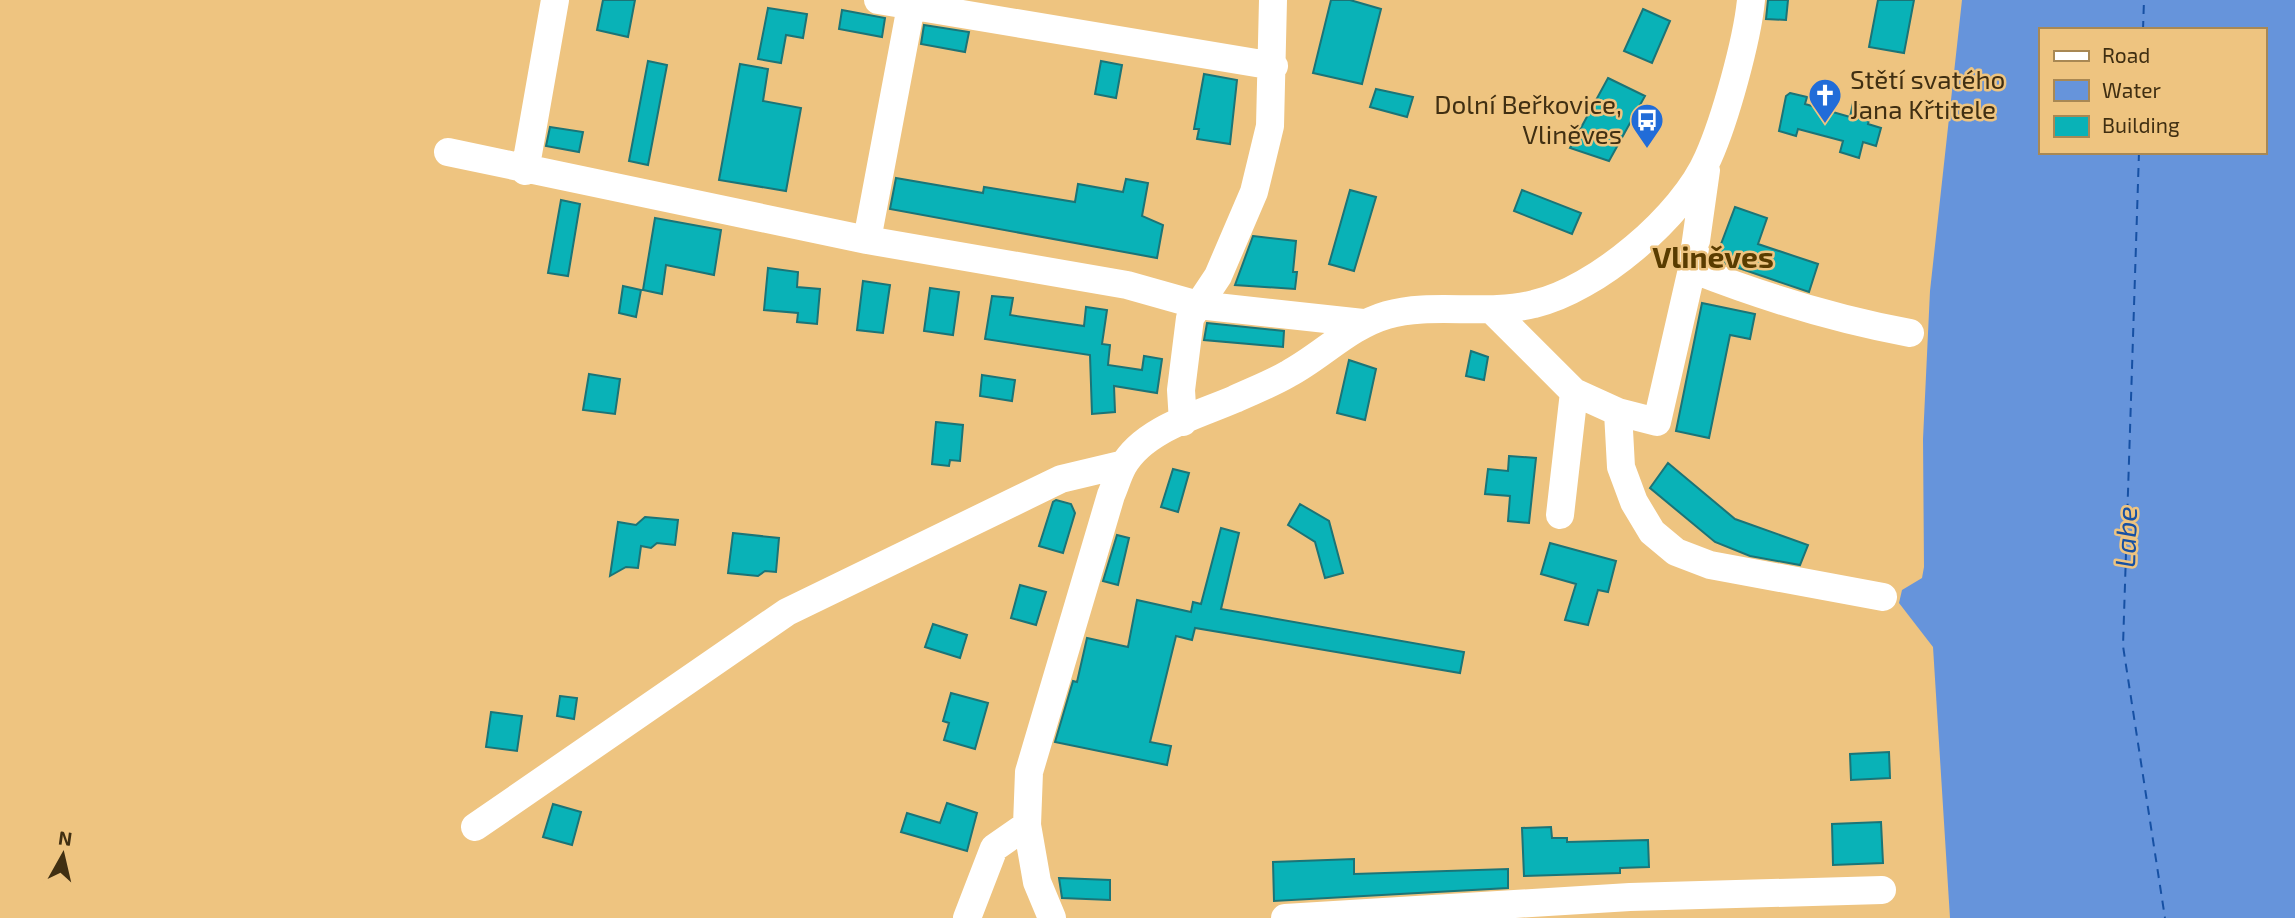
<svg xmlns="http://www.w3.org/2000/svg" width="2295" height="918" viewBox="0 0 2295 918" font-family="'Exo 2',sans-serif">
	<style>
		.water { fill: #6694db; fill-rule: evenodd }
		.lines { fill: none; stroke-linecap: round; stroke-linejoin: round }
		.ferry { stroke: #1650a3; stroke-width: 2; stroke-dasharray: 9 7; stroke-linecap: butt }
		.building { fill: #09b2b7; stroke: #1b7477; stroke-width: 2 }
		.minor { stroke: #fff; stroke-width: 28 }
		.labels { text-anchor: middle; stroke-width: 5; stroke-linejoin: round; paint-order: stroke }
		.poi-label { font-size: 26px; fill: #402f12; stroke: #eec480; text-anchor: start }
		.water-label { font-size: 28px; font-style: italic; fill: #1650a3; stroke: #eec480 }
		.quarter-label { font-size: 30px; font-weight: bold; fill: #593c00; stroke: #eec480 }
	</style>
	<rect width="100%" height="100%" fill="#eec480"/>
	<path class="water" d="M1962,0H2295V918H1950L1933,647L1899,603L1902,590L1922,578L1924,567L1923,439L1930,291ZM2041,30H2265V152H2041Z"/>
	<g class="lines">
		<path class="ferry" d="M2143,30L2144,0
			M2139,152L2123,646L2165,918"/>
	</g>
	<path class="building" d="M603,0H635L628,37L597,30Z
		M1331,0H1350L1381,9L1362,84L1313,73Z
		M1768,0H1788L1786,20L1766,19Z
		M1878,0H1914L1904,53L1869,47Z
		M768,8L807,14L803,38L786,35L781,63L758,59Z
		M1643,9L1670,21L1652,63L1624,51Z
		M842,10L885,18L882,37L839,29Z
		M924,25L969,32L965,52L921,44Z
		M648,61L667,65L648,165L629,161Z
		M1101,61L1122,65L1116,98L1095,94Z
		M740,64L768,69L763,101L801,108L786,191L719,180Z
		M1204,74L1237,80L1230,144L1197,139L1199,129H1194Z
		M1608,78L1645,96L1609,161L1570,148Z
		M1376,89L1413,97L1407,117L1370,107Z
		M1790,93L1807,97L1805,104L1850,117L1853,103L1872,109L1868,124L1881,128L1876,146L1863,142L1859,158L1840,152L1843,141L1798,129L1796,136L1779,131L1786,96Z
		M550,127L583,132L579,152L546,146Z
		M896,178L983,193L984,187L1075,202L1078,184L1123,192L1126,179L1148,183L1142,216L1163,225L1157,258L890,209Z
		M1350,190L1376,197L1354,271L1329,264Z
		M1522,190L1581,213L1572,234L1514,211Z
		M561,200L580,204L568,276L548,273Z
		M1735,207L1767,218L1758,244L1818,264L1809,292L1715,260Z
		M655,218L721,230L714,275L666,265L662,294L643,290Z
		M1253,236L1296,241L1293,272H1297L1295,289L1235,285Z
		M768,268L798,272L797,287L820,289L817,324L797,322L798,313L764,310Z
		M863,281L890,285L883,333L857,330Z
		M623,286L641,290L636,317L619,313Z
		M930,288L959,292L953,335L924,331Z
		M992,296L1013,298L1010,315L1084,326L1086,307L1107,310L1102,344L1110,345L1108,365L1142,370L1144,356L1162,359L1157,393L1114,386L1115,412L1092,414L1090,355L985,339Z
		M1702,303L1755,314L1750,339L1730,335L1709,438L1676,431Z
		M1207,323L1284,331L1283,347L1204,340Z
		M1471,351L1488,357L1484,380L1466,376Z
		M1349,360L1376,369L1365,420L1337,413Z
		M589,374L620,379L615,414L583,410Z
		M982,375L1015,380L1012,401L980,396Z
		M936,422L963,425L960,461L950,460L949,466L932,464Z
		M1509,456L1536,458L1529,523L1508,521L1510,496L1485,494L1488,469L1508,471Z
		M1668,463L1735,519L1808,545L1800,565L1750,556L1715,542L1650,488Z
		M1173,469L1189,473L1178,512L1161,507Z
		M1056,500L1071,504L1075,513L1063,553L1039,546L1053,502Z
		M1300,504L1329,521L1343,573L1325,578L1315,542L1288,525Z
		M645,517L678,520L675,545L657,543L651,548L641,546L638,568L626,567L610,576L618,522L636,525Z
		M1221,528L1239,533L1221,609L1464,652L1460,673L1195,628L1192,640L1176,636L1150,742L1171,746L1167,765L1055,742L1073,681L1077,682L1087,638L1128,647L1137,600L1191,612L1193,602L1201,604Z
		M733,533L779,538L776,572L765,571L758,576L728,573Z
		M1117,535L1129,538L1118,585L1103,581Z
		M1550,543L1616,561L1608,592L1598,590L1588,625L1565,620L1576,584L1541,574Z
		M1020,585L1046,592L1036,625L1011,618Z
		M933,624L967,635L960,658L925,647Z
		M951,693L988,703L975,749L944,740L949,723L943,721Z
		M560,696L577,698L574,719L557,716Z
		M491,712L522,716L517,751L486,747Z
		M1889,752L1890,778L1851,780L1850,754Z
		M947,803L977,813L967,851L901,832L907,813L940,823Z
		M553,804L581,812L572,845L543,837Z
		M1881,822L1883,863L1833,865L1832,824Z
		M1551,827L1552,838H1567V842L1648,840L1649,867L1620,868V873L1524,876L1522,828Z
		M1354,859V874L1508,869V888L1274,901L1273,862Z
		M1059,878L1110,880V900L1062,898Z"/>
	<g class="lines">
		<path class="minor" d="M878,0L1274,66
			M448,152L867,240L1127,285L1198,305L1363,323
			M525,171L555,0
			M867,240L911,6
			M1692,269C1763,297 1835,319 1910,333
			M1493,311L1574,392L1560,515
			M1574,392L1618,412L1657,422L1692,269L1706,170
			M1618,412L1621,467L1634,502L1652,532L1676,552L1710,565L1883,597
			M1183,422L1181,390L1190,318L1218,276L1254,192L1270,126L1273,0
			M475,827L787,612L1061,479L1124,464
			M967,918L994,848L1027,825
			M1052,918L1037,882L1027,825L1029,772L1111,495C1115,486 1118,475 1123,466C1144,429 1198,415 1235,399C1252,391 1271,384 1288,374C1322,356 1349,326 1387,315C1431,302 1486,316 1534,304C1596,290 1683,216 1708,158C1725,120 1747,41 1751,0
			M1285,918L1630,897L1882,890"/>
	</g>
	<defs>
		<symbol id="church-pin" viewBox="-11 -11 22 30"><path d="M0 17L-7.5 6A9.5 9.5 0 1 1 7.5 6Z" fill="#216cd8" stroke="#eec480"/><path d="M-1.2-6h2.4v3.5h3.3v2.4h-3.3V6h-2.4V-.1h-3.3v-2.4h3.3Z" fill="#fff"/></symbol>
		<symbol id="bus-pin" viewBox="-11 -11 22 30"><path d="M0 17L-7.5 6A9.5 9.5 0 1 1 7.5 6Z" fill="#216cd8" stroke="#eec480"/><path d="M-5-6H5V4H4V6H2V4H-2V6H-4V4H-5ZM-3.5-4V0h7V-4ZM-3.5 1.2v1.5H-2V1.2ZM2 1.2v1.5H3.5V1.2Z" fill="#fff"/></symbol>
	</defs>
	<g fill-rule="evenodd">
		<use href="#church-pin" x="1806" y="76" width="38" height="52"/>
		<use href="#bus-pin" x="1628" y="101" width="38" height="52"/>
	</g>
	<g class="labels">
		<g class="poi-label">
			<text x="1850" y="89">Stětí svatého<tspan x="1850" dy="30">Jana Křtitele</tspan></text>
			<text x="1622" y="114" text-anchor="end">Dolní Beřkovice,<tspan x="1622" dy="30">Vliněves</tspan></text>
		</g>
		<g class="water-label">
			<text transform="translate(2126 537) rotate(-88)" y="10">Labe</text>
		</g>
		<g class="quarter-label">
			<text x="1713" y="268">Vliněves</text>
		</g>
	</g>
	<rect x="2039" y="28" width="228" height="126" fill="#eec480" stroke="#a88854" stroke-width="2"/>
	<rect x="2054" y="51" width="35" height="10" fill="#ffffff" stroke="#a88854" stroke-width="2"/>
	<text x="2102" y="63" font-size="21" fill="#402f12">Road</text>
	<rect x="2054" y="80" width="35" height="21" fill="#6694db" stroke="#a88854" stroke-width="2"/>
	<text x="2102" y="98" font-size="21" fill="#402f12">Water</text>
	<rect x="2054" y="116" width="35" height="21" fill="#09b2b7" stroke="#a88854" stroke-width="2"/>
	<text x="2102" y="133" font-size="21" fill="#402f12">Building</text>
	<g transform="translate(63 855) rotate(8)" stroke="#eec480" stroke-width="5" paint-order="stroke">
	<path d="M0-5L12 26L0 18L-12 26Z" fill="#402f12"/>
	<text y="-10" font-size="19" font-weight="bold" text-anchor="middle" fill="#402f12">N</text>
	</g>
</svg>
